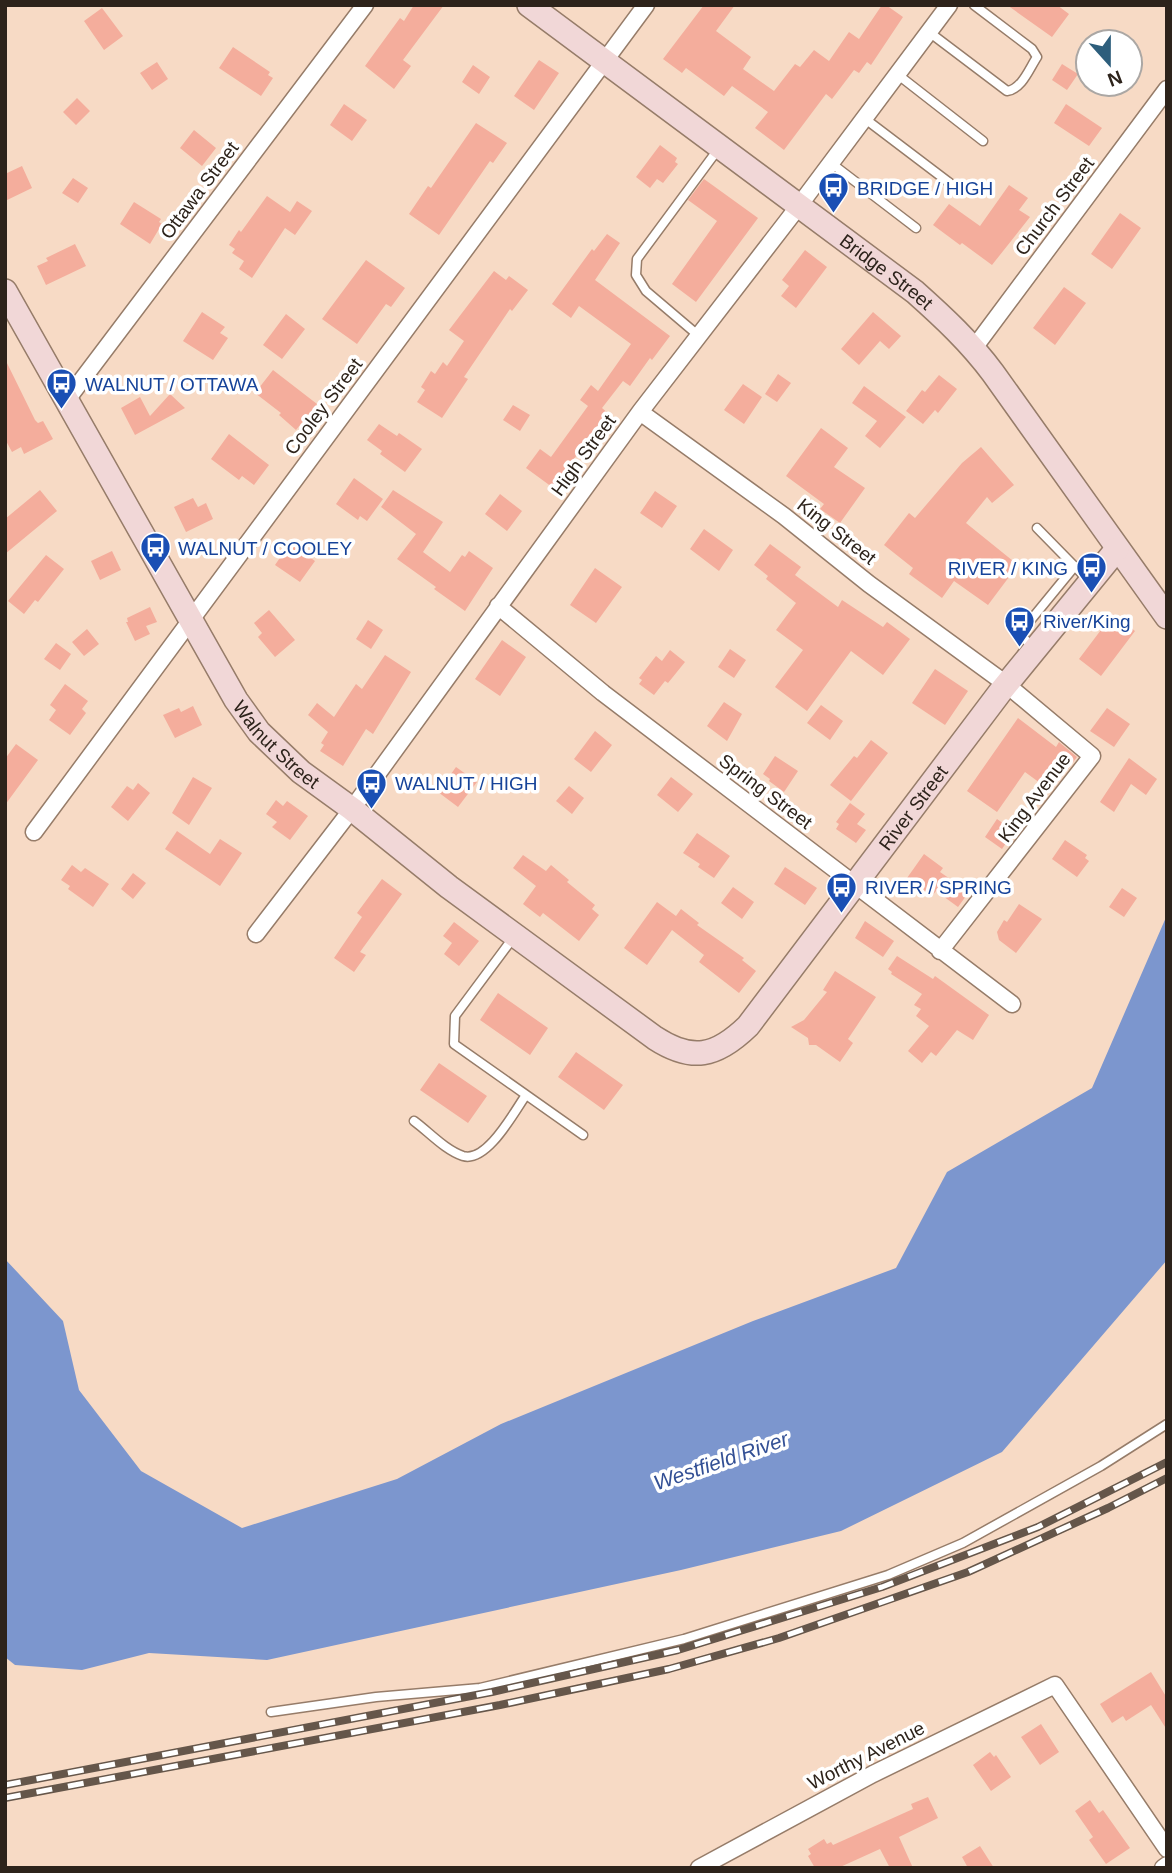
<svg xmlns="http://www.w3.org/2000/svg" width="1172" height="1873" viewBox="0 0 1172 1873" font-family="Helvetica,sans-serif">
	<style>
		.water { fill: #7c96ce }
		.building { fill: #f4ad9c }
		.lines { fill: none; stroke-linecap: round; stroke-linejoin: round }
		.lane-casing { stroke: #967c69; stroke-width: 11 }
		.street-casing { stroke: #967c69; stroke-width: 19 }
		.secondary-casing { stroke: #967c69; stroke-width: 26 }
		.lane { stroke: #fff; stroke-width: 8 }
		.street { stroke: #fff; stroke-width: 16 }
		.secondary { stroke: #f1d7d7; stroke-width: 23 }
		.rail-casing { stroke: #65564a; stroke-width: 8 }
		.rail { stroke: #fff; stroke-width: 5; stroke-dasharray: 16; stroke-linecap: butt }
		.labels { text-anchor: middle; stroke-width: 7; stroke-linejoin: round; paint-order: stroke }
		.transit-label { font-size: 19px; fill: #164399; stroke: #fff; text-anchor: start }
		.street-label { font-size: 19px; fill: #2d231b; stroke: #fff }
		.water-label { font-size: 21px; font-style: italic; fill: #335095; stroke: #fff }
	</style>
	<rect width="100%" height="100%" fill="#f7dac5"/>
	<path class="water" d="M1167,915V1260L1002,1452L841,1531L681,1570L267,1660L149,1653L82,1670L15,1665L5,1657V1259L63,1321L79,1390L141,1471L242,1528L397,1479L501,1424L753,1321L896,1268L947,1172L1092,1088Z"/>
	<path class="building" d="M414,5H444L403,60L411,66L394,89L365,66L400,18L404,21Z
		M704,5H735L716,31L751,57L743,69L774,91L795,64L800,67L814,50L829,61L849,32L859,39L882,5H886L903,17L871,65L867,62L859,73L854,70L832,99L826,94L784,150L755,128L768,112L732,86L724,96L686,68L682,73L663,59Z
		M1007,5H1057L1069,14L1052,37Z
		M102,8L123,36L104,50L84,21Z
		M233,47L270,72L268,75L273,78L261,96L219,68Z
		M539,60L559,73L534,110L514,96Z
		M157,62L168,79L152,90L140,73Z
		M1062,64L1078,74L1067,90L1052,80Z
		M473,65L490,77L479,94L462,82Z
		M77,98L90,111L76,125L63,112Z
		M344,104L367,120L352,141L330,125Z
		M1066,104L1102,128L1089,146L1054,123Z
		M476,123L507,143L493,163L490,161L439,235L409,214L428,186L431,188Z
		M194,130L216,148L202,166L180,148Z
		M660,145L677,158L675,162L678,164L663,183L657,179L650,188L636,177Z
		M22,166L32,188L5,201V174Z
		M73,178L88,188L78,203L62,193Z
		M704,179L758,218L696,302L672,284L717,221L688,200Z
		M1009,185L1028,198L1019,210L1030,217L992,265L962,243L960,245L933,225L949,204L980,226Z
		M267,196L290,212L297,201L312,211L295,235L285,228L252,278L239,269L244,261L232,253L235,249L229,245L239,230L241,232Z
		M134,202L161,219L159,222L162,224L150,244L120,224Z
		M1120,213L1141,228L1112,269L1091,254Z
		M607,234L620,243L595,280L670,336L652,360L650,358L630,386L623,381L602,408L609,414L552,487L526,468L540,449L551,457L588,406L580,400L591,385L598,391L631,344L579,306L571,318L552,304L592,249L594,251Z
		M75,244L86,266L46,285L37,266L48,261L46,258Z
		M805,250L827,267L796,308L781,296L789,286L782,280Z
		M366,260L405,288L391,307L386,304L357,344L322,319Z
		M494,271L506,280L509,276L528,290L512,311L510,309L464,377L468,379L442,418L417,402L425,390L421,387L431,371L435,374L443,362L447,366L464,341L449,330Z
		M1064,287L1086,303L1055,345L1033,328Z
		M202,312L225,327L220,333L228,338L213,360L183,341Z
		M873,312L901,336L889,349L880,341L859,365L841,349Z
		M286,314L305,329L282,359L263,345Z
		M5,359L35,420L38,423L43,421L53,439L24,454L21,447L12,452L5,439Z
		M273,370L317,404L296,430L279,415L281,413L255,393Z
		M778,374L791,383L777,402L765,394Z
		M939,375L957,389L938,413L935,410L923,424L906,411L922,390L925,392Z
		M743,384L762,397L744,424L724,410Z
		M864,386L906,417L880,448L865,436L877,421L852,403Z
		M170,394L185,408L135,435L121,408L140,397L150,416Z
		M513,405L530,415L520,431L503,420Z
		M379,424L397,436L399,433L422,449L405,472L380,454L382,451L367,440Z
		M821,428L848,448L834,467L865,488L840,523L820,509L824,504L786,476Z
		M229,434L269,465L254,485L242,476L239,480L211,459Z
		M981,447L1014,485L992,503L987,497L966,523L1018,565L988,605L954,581L942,598L909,574L913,568L884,545L909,513L915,518L962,463Z
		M354,478L383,499L367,521L360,516L358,520L336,504Z
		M40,490L57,511L5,554V519Z
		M393,490L443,522L423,552L450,572L462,555L465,557L469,551L493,568L465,611L434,589L436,587L397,559L416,534L381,507Z
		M655,491L677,506L662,528L640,513Z
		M500,494L522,511L507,531L485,514Z
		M193,498L198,507L206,503L213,519L186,532L174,507Z
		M704,529L733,550L719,571L690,549Z
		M290,543L315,561L300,582L275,565Z
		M770,544L801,567L795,575L838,607L842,600L883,627L887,622L910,639L883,675L851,651L807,711L775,687L803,650L776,630L796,603L766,579L768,576L754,565Z
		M112,551L121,570L100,580L91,561Z
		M46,555L64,569L38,602L35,600L24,614L8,601Z
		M595,568L622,587L596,623L570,605Z
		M150,607L157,622L146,626L150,634L135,641L126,622H128L127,618Z
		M269,610L295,640L275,657L258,637L262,633L254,623Z
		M1113,614L1135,631L1101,676L1079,659Z
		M368,620L383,630L371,649L356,639Z
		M87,629L99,644L84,656L72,642Z
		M502,640L526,657L500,696L475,679Z
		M56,643L71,654L60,670L44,659Z
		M730,649L746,660L734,678L718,667Z
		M670,650L685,662L668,683L665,681L654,695L639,684L642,680L639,678L656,656L662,661Z
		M385,655L411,672L373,734L366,729L343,766L320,751L324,745L321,743L328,732L308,715L317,703L334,717L356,684L362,689Z
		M935,669L968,691L945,725L912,703Z
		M65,684L88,701L82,709L86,713L70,735L49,720L56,710L50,705Z
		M724,702L742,714L727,741L707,726Z
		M821,705L843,721L830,740L807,723Z
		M193,706L202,725L175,738L163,715L179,708L181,712Z
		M1107,708L1130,724L1114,747L1090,731Z
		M1018,718L1056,747L1059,742L1077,757L1051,791L1025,772L997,812L967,791Z
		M595,731L612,745L591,772L574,759Z
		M871,740L888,753L851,801L830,785L854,756L857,758Z
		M16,744L38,760L5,805V759Z
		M775,756L798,771L784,792L769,781L770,779L763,774Z
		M1129,758L1157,779L1146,795L1131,784L1114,812L1100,802Z
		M456,767L477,782L458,807L438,792Z
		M193,777L212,788L189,825L172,813Z
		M671,777L693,794L678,812L657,795Z
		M138,783L150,793L128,821L111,807L127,786L133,790Z
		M569,786L584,798L572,814L556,801Z
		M276,800L283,806L287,801L308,816L290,840L272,827L277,822L266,814Z
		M850,803L865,814L857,824L866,830L856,843L836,829L839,824L836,822Z
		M997,819L1014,831L1002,849L985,837Z
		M177,831L210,854L220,839L242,853L220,886L165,849Z
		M697,833L730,856L714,878L698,867L700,864L683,853Z
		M1065,840L1087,855L1085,858L1089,861L1077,877L1052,859Z
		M924,854L943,868L940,872L969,892L958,907L936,891L932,896L907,878Z
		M523,855L546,871L551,865L569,880L567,882L595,905L592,909L599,915L579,941L543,913L540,917L523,904L536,886L513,868Z
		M72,865L81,872L85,868L109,884L93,907L68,889L70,886L61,880Z
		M785,867L817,888L805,905L774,884Z
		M133,873L146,883L133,899L121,889Z
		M382,879L402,894L360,952L366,955L354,972L334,958L362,917L357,913Z
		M733,887L754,902L742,919L721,903Z
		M1122,888L1137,898L1124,917L1109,907Z
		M657,902L676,916L681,909L699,923L697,925L744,958L742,960L756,971L739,993L699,962L704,955L672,930L647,965L624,948Z
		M1019,904L1042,919L1016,953L999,940L997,932L1004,920L1007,922Z
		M865,921L894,941L883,957L855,938Z
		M454,922L479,941L459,966L444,954L452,943L443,936Z
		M897,956L933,979L935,976L989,1015L973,1040L957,1030L936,1056L931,1052L922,1063L908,1051L929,1026L916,1016L921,1009L914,1005L922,994L891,974L892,972L888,969Z
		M835,971L876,997L848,1039L853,1043L840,1062L816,1045H809L808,1038L791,1027L804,1020L827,992L823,990Z
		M498,993L548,1028L530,1055L480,1020Z
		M576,1052L623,1085L604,1110L558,1077Z
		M439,1063L487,1096L468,1123L420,1090Z
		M1151,1672L1167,1698V1730L1151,1705L1126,1721L1123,1716L1112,1723L1100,1704Z
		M1041,1724L1059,1752L1040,1765L1021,1737Z
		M990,1752L994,1757L996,1755L1011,1777L991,1791L973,1765Z
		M928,1797L938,1818L899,1837L913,1868H890L880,1849L838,1868H815L808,1856L811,1854L808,1849L824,1839L827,1844L831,1842L833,1845L913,1809L911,1804Z
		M1090,1800L1099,1813L1103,1810L1130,1848L1106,1864L1089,1840L1093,1837L1075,1811Z
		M980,1846L994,1868H968L962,1857Z"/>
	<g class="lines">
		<defs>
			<path id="lane" d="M929,32L1007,91C1022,89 1029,69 1037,57L1032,49L974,5
				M897,74L983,141
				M864,118L951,184
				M831,163L916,228
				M699,336L646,291L636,275L637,259L719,148
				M1037,528L1088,580
				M1034,649L1023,637L1025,627L1075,566
				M513,938L455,1016L454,1044L583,1135
				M414,1121C429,1132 445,1150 463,1156C487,1163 514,1112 526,1095
				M271,1712L376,1697L480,1688L684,1639L888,1575L963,1543L1101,1466L1167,1424"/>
			<path id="street" d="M974,348L1167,89
				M66,401L365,5
				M640,412L784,516L869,584L1006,684L1092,756L940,951
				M498,606L603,693L1012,1004
				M34,832L646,5
				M256,934L352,809L640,412L798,207L949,5
				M699,1868L873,1774L1055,1685L1167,1849
				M1163,1868L1167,1865"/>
			<g id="secondary">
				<path id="s1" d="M529,5L915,292C943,317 970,342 993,373L1167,617"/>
				<path id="s2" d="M5,291L236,700L259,732L301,772L352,809L449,887L655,1038C692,1062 716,1057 748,1026L1001,691L1117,549"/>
			</g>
		</defs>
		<use href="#lane" class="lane-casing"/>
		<use href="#street" class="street-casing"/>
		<use href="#secondary" class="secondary-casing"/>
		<use href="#lane" class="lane"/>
		<use href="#street" class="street"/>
		<use href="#secondary" class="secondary"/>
		<defs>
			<path id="rail" d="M5,1785L492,1692L678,1650L882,1587L1038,1527L1167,1462
				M5,1798L500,1705L669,1669L779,1638L968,1572L1108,1508L1167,1478"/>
		</defs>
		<use href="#rail" class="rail-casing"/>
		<use href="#rail" class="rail"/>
	</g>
	<defs>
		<symbol id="bus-pin" viewBox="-11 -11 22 30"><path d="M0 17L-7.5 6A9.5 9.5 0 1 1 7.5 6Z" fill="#1a4fb4" stroke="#fff"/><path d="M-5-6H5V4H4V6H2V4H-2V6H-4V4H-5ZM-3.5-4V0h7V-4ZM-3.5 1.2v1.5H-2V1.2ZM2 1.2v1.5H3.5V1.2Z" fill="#fff"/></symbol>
	</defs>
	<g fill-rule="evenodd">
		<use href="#bus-pin" x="816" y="170" width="35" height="47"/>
		<use href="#bus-pin" x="44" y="366" width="35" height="47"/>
		<use href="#bus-pin" x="138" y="530" width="35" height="47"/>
		<use href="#bus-pin" x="1074" y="550" width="35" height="47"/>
		<use href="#bus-pin" x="1002" y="604" width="35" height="47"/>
		<use href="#bus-pin" x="354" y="766" width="35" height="47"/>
		<use href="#bus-pin" x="824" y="870" width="35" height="47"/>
	</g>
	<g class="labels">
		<g class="transit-label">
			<text x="857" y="195">BRIDGE / HIGH</text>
			<text x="85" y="391">WALNUT / OTTAWA</text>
			<text x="178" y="555">WALNUT / COOLEY</text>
			<text x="1068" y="575" text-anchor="end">RIVER / KING</text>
			<text x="1043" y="628">River/King</text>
			<text x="395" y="790">WALNUT / HIGH</text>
			<text x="865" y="894">RIVER / SPRING</text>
		</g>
		<g class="street-label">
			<text transform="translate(199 190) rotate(-53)" y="7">Ottawa Street</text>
			<text transform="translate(1054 206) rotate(-53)" y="7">Church Street</text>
			<text dy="7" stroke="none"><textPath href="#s1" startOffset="446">Bridge Street</textPath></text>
			<text transform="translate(323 406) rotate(-53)" y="7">Cooley Street</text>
			<text transform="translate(583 455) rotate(-54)" y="7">High Street</text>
			<text transform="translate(837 531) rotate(38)" y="7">King Street</text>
			<text dy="7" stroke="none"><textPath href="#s2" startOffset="530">Walnut Street</textPath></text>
			<text transform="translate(766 791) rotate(37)" y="7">Spring Street</text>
			<text transform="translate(1034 797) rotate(-53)" y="7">King Avenue</text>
			<text dy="7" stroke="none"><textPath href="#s2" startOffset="1388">River Street</textPath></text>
			<text transform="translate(866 1755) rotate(-27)" y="7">Worthy Avenue</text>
		</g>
		<g class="water-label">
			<text transform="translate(721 1461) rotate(-19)" y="7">Westfield River</text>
		</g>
	</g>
	<rect width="1172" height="1873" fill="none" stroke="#2d231b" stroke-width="14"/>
	<g transform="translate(1109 63) rotate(159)"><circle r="33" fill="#ffffff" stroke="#aba7a4" stroke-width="2"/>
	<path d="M0-5L12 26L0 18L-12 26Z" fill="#2d5e7c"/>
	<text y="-10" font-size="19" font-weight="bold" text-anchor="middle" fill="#2d231b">N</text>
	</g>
</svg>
